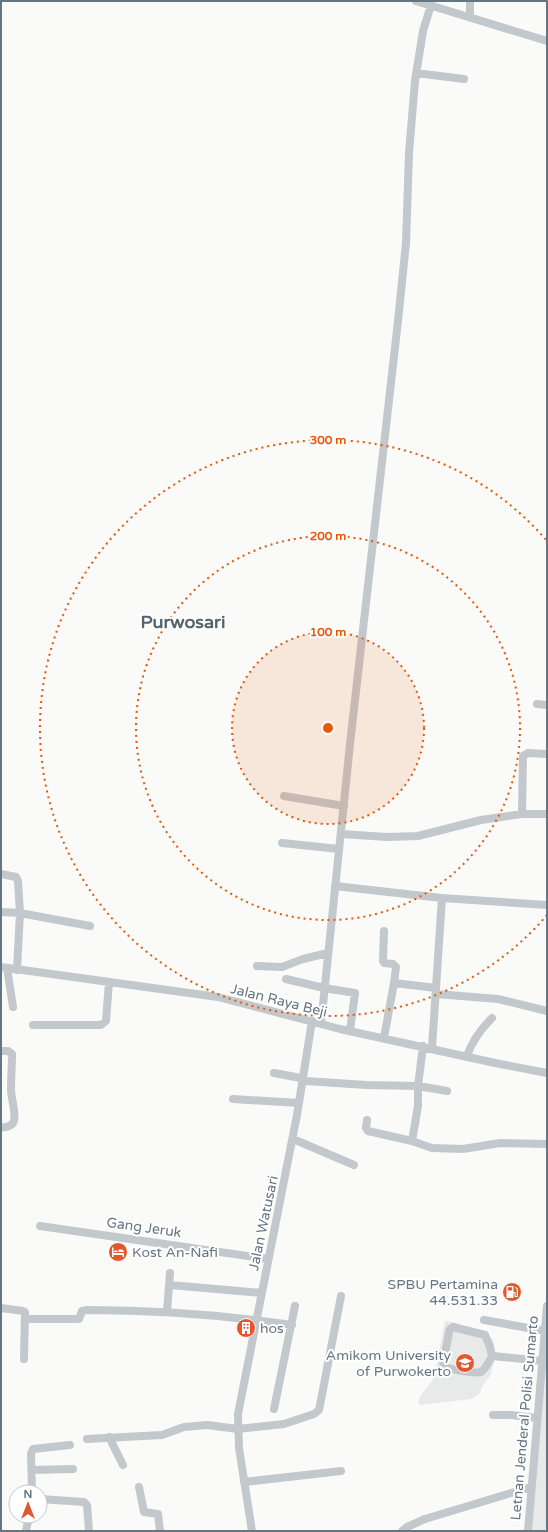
<svg xmlns="http://www.w3.org/2000/svg" width="548" height="1532" viewBox="0 0 548 1532" font-family="'Varela Round',sans-serif">
	<style>
		.built { fill: #e8e9e9 }
		.lines { fill: none; stroke-linecap: round; stroke-linejoin: round }
		.minor { stroke: #c3c8cc; stroke-width: 8 }
		.ring { fill: none; stroke: #e8590c; stroke-width: 2; stroke-dasharray: 2 4 }
		.labels { text-anchor: middle; stroke-width: 4; stroke-linejoin: round; paint-order: stroke }
		.street-label { font-size: 14px; fill: #657683; stroke: #fff }
		.poi-label { font-size: 14px; fill: #657683; stroke: #fff; text-anchor: start }
		.district-label { font-size: 18px; font-weight: bold; fill: #57646e; stroke: #fff }
		.centre { fill: #e8590c; stroke: #fff; stroke-width: 2 }
		.ring-label { font-size: 12px; text-anchor: middle; font-weight: bold; fill: #e8590c; stroke: #fff; stroke-width: 4; stroke-linejoin: round; paint-order: stroke }
	</style>
	<rect width="100%" height="100%" fill="#fafaf8"/>
	<path class="built" d="M547,1306V1531H528Z
		M445,1321L454,1322L472,1332L493,1339L495,1352L537,1357L495,1359L490,1376L483,1385L480,1393L471,1399L419,1405V1398L434,1378Z"/>
	<g class="lines">
		<path class="minor" d="M416,1L547,41
			M470,1V17
			M416,73L464,79
			M537,704L547,705
			M284,796L344,806
			M522,814L523,756L528,753L547,754
			M341,834L387,837L418,836L481,820L522,814H547
			M282,843L339,849
			M1,874L16,877L18,881L20,913L17,970
			M335,886L442,898L547,905
			M1,912L20,913L90,926
			M257,966L282,967L303,959L328,953
			M1,967L218,997L340,1029L495,1063L547,1073
			M7,968L13,1007
			M286,979L324,988L355,993L350,1031
			M394,983L436,988
			M436,994L498,999L547,1011
			M321,1024L350,744L398,321L406,243L409,153L415,81L423,31L431,5
			M33,1025H101L106,1021L109,982
			M384,1038L394,983L396,967L393,964L384,963L383,961L384,931
			M432,1048L442,898
			M1,1051H8L12,1054C12,1066 11,1078 11,1089C11,1099 16,1111 14,1121C12,1126 6,1128 1,1127
			M467,1056C472,1041 480,1030 492,1018
			M274,1073L301,1078L306,1081L366,1085L418,1086L423,1046
			M233,1099L299,1103
			M367,1120L366,1128L368,1131L412,1141L432,1148L463,1149L500,1143L547,1144
			M293,1139L354,1165
			M412,1141L418,1106V1086L447,1091
			M40,1226L268,1259
			M170,1285L262,1293
			M1,1308L23,1311L25,1312L24,1359
			M167,1311L170,1273
			M25,1319H79L82,1311L87,1310C156,1310 224,1315 292,1325
			M484,1320L545,1331
			M492,1356L490,1347L485,1335L453,1327L450,1329L449,1332L443,1366C447,1369 475,1374 481,1372C486,1369 489,1361 492,1356L542,1361
			M274,1409L295,1306
			M493,1415H511L537,1418
			M109,1437L123,1465
			M87,1439L162,1435L184,1427L207,1425L238,1429L284,1424L314,1414L319,1410L320,1405L341,1296
			M32,1470L73,1469
			M244,1482L341,1471
			M139,1487L144,1512L158,1514L160,1531
			M32,1492L31,1454L33,1449L70,1445
			M40,1499L84,1502L87,1505L89,1531
			M26,1531L29,1516
			M252,1531L239,1448L238,1414L297,1115L312,1021
			M402,1531L407,1527L425,1519L531,1487
			M528,1531L547,1306"/>
	</g>
	<circle cx="328" cy="728" r="96" fill="#e8590c" fill-opacity=".12"/>
	<g class="ring">
		<circle cx="328" cy="728" r="96"/>
		<circle cx="328" cy="728" r="192"/>
		<path d="M547 915A288 288 0 1 1 547 541"/>
	</g>
	<defs>
		<symbol id="hotel-disc" viewBox="-11 -11 22 22"><circle r="9.5" fill="#e4572e" stroke="#fff"/><path d="M-6-4.5h1.5V1H6V5H4.5V3h-9V5H-6ZM-4 0a1.8 1.8 0 1 1 3.6 0ZM.5 0V-2.5h3Q6-2.5 6 0Z" fill="#fff"/></symbol>
		<symbol id="fuel-disc" viewBox="-11 -11 22 22"><circle r="9.5" fill="#e4572e" stroke="#fff"/><path d="M-5.5-6h7V0h2V4h1.3V-2.5L3-4.5l.8-.8L6-3V5H2.5V1h-1V6h-7ZM-4.2-4.7v3.2H.2V-4.7Z" fill="#fff"/></symbol>
		<symbol id="building-disc" viewBox="-11 -11 22 22"><circle r="9.5" fill="#e4572e" stroke="#fff"/><path d="M-4-6H4V6H1V3H-1V6H-4ZM-2.5-4.3h1.7v1.8h-1.7ZM.8-4.3h1.7v1.8H.8ZM-2.5-1h1.7V.8h-1.7ZM.8-1h1.7V.8H.8Z" fill="#fff"/></symbol>
		<symbol id="university-disc" viewBox="-11 -11 22 22"><circle r="9.5" fill="#e4572e" stroke="#fff"/><path d="M0-5L7-2L0 1L-7-2ZM-4 1L0 2.5L4 1V4Q0 6-4 4Z" fill="#fff"/></symbol>
	</defs>
	<g fill-rule="evenodd">
		<use href="#hotel-disc" x="107" y="1241" width="22" height="22"/>
		<use href="#fuel-disc" x="501" y="1281" width="22" height="22"/>
		<use href="#building-disc" x="235" y="1317" width="22" height="22"/>
		<use href="#university-disc" x="454" y="1352" width="22" height="22"/>
	</g>
	<g class="labels">
		<g class="street-label">
			<text transform="translate(279 1000) rotate(14)" y="5">Jalan Raya Beji</text>
			<text transform="translate(263 1223) rotate(-78)" y="5">Jalan Watusari</text>
			<text transform="translate(144 1227) rotate(8)" y="5">Gang Jeruk</text>
			<text transform="translate(524 1418) rotate(-85)" y="5">Letnan Jenderal Polisi Sumarto</text>
		</g>
		<g class="poi-label">
			<text x="132" y="1257">Kost An-Nafi</text>
			<text x="498" y="1289" text-anchor="end">SPBU Pertamina<tspan x="498" dy="16">44.531.33</tspan></text>
			<text x="260" y="1333">hos</text>
			<text x="451" y="1360" text-anchor="end">Amikom University<tspan x="451" dy="16">of Purwokerto</tspan></text>
		</g>
		<g class="district-label">
			<text x="183" y="628">Purwosari</text>
		</g>
	</g>
	<circle cx="328" cy="728" r="6" class="centre"/>
	<g class="ring-label">
		<text x="328" y="444">300 m</text>
		<text x="328" y="540">200 m</text>
		<text x="328" y="636">100 m</text>
	</g>
	<rect width="548" height="1532" fill="none" stroke="#657683" stroke-width="4"/>
	<g transform="translate(28 1504)"><circle r="19" fill="#ffffff" stroke="#c1c8cd"/>
	<path d="M0-3L7 15L0 10L-7 15Z" fill="#e4572e"/>
	<text y="-6" font-size="11" font-weight="bold" text-anchor="middle" fill="#657683">N</text>
	</g>
</svg>
